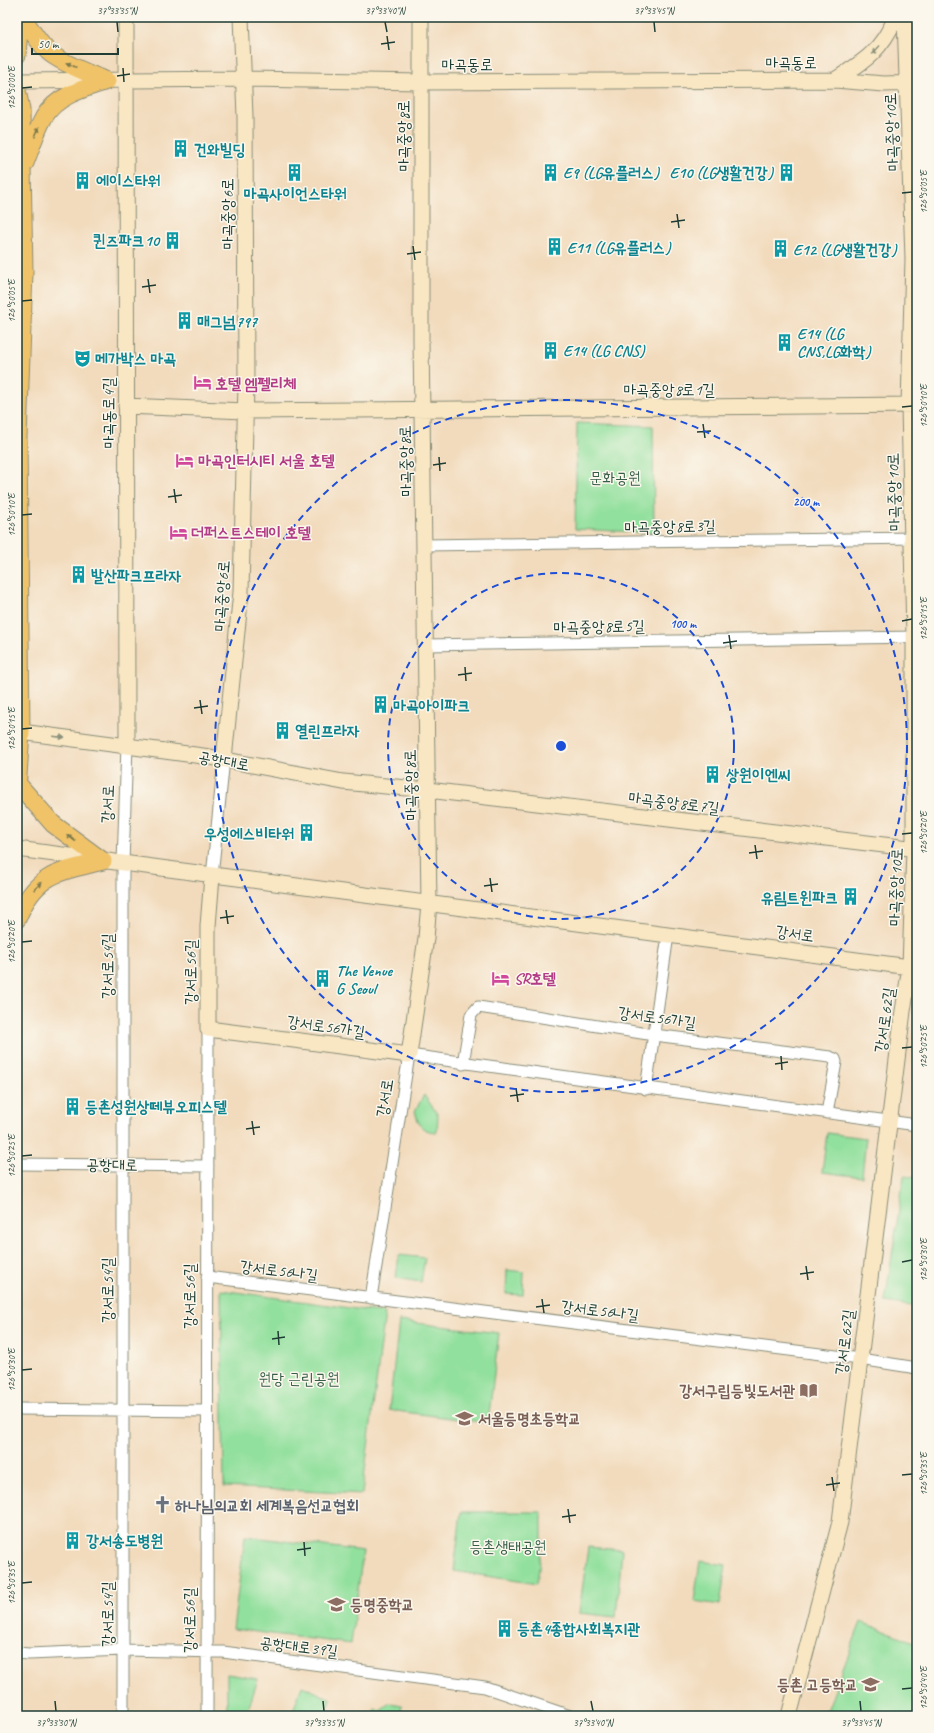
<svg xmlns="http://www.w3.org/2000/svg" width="934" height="1733" viewBox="0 0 934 1733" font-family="Caveat,'Poor Story',sans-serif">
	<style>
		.green { fill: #92e09d; stroke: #588e68 }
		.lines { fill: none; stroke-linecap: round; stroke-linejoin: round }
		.street-casing { stroke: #888c78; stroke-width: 13 }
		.secondary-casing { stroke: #888c78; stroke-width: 17 }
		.primary-casing { stroke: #888c78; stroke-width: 19 }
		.street { stroke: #fff; stroke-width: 11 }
		.secondary { stroke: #f9e7c3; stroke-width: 15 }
		.primary { stroke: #f1c369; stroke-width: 17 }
		.oneway { fill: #8c927c }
		.oneway2 { fill: #7d794c }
		.ticks { fill: none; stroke: #1f3d34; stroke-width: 1.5 }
		.ring { fill: none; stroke: #1d4ed8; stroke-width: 2; stroke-dasharray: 7 5 }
		.labels { text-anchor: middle; stroke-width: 3; stroke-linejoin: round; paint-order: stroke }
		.street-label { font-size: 16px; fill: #1f3d34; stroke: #fbf7ec }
		.culture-label { font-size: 16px; font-weight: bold; fill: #0d838f; stroke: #fbf7ec; text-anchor: start }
		.hotel-label { font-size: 16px; font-weight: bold; fill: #b23c85; stroke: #fbf7ec; text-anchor: start }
		.park-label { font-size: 16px; fill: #365e49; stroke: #fbf7ec }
		.education-label { font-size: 16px; font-weight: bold; fill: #785e54; stroke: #fbf7ec; text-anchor: end }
		.worship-label { font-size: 16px; font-weight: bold; fill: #5b616d; stroke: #fbf7ec; text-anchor: start }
		.centre { fill: #1d4ed8; stroke: #fbf7ec; stroke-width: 2 }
		.ring-label { font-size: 12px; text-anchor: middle; font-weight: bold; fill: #1d4ed8; stroke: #fbf7ec; stroke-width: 3; stroke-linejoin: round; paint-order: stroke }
		.neatline { fill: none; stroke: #1f3d34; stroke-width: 1.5 }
		.ticks-label { font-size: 10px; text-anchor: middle; fill: #1f3d34 }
	</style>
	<rect width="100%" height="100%" fill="#fbf7ec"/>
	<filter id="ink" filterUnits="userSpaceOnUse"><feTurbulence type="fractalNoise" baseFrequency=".025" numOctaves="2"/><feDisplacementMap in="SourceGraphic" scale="8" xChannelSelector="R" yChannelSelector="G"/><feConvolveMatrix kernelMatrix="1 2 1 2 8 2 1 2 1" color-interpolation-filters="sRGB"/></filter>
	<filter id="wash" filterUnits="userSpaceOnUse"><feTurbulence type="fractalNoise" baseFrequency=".012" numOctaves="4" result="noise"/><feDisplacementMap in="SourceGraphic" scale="16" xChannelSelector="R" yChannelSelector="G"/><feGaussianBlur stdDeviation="0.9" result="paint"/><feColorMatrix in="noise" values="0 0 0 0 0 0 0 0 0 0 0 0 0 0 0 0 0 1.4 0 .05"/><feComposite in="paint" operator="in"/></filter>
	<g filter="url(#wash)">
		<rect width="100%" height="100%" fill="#f2dbbd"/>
		<path class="green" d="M577,423L653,426L654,533L575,529Z
			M424,1095L438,1115L437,1132C421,1131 419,1126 415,1111Z
			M827,1133L866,1138L862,1177L822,1172Z
			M904,1176L917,1178V1307L885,1302Z
			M399,1255L425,1258L421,1282L396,1278Z
			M507,1270L524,1272L523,1295L506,1294Z
			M221,1290L385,1313L362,1494L224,1487Z
			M399,1321L499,1333L488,1423L389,1410Z
			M461,1512H542V1545L537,1584L454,1571Z
			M245,1536L363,1551L351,1644L233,1629Z
			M588,1547L622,1550L616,1617L579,1613Z
			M700,1561L726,1565L720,1605L694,1601Z
			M861,1622L917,1643V1716H825Z
			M227,1674L258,1679L246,1716H227Z
			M302,1686L331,1699L325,1716H291Z
			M390,1703L402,1705L400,1716H372L375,1708L380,1710Z"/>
	</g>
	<g filter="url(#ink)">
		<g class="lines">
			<defs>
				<path id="street" d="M424,545L917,538
					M425,645L917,637
					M212,876L224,759
					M463,1064L471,1015L478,1007L485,1008L654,1035L830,1057L835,1059L836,1062L827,1113
					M646,1089L668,935
					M17,1164L208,1166
					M207,1277L860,1359L917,1368
					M371,1298L409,1055L917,1125
					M17,1409L207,1411
					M17,1653L29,1654L123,1650L223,1652L485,1687L570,1716
					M123,1716V864L127,745
					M207,1716L208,1029"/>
				<path id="secondary" d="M126,17L127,745
					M835,80C865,61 881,51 896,17
					M17,81L243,79L421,82L835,80L884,84L917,83
					M126,406L245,411L917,405
					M21,732L210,757L343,782L428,790L917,849
					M224,759L241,592L246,384L245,116L241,17
					M17,849L917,968
					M212,876L208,926V1029L409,1055L426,938L429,903L421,341V17
					M789,1716L840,1522L903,1011L910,967L914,849V637L909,405L913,259L905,17"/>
				<path id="primary" d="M23,17C31,30 39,44 51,54C68,66 88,73 107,81
					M17,55L20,17
					M17,90L21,110L24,272L18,438L21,732L17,790
					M25,163C31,148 36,131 44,117C57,95 85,88 107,81
					M18,784L53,824L103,861
					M17,919C36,873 59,872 103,861"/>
			</defs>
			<use href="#street" class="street-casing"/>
			<use href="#secondary" class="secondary-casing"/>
			<use href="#primary" class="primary-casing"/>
			<use href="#street" class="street"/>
			<use href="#secondary" class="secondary"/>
			<use href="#primary" class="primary"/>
		</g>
		<defs><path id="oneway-solid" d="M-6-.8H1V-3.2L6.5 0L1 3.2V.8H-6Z"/></defs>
		<g class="oneway">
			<use href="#oneway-solid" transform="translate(876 50) rotate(132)"/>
			<use href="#oneway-solid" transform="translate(59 737) rotate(7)"/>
		</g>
		<g class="oneway2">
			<use href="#oneway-solid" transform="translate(71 65) rotate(-155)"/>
			<use href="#oneway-solid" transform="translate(37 132) rotate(-67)"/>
			<use href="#oneway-solid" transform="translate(71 838) rotate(-143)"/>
			<use href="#oneway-solid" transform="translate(38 886) rotate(-43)"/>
		</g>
	</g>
	<path class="ticks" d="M117,22L118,32M385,22L387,32M654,22L655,32M387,36L389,50M381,44L395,42M123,68L124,82M117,76L130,74M22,88L32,87M902,193L912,192M677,214L679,228M671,222L685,220M413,246L415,260M407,254L421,252M148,279L150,293M142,287L156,285M22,301L32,300M902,407L912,406M703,424L705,438M697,432L711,431M439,457L440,471M433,465L446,463M174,489L176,503M168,497L182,495M22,515L32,514M902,621L912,619M729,635L731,649M723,643L737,641M465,667L466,681M458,675L472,673M200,700L202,714M194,708L208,706M22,729L32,728M902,834L912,833M755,845L757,859M749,853L763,851M490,878L492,892M484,886L498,884M226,910L228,924M220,918L234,916M22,942L32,941M902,1048L912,1047M781,1056L782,1070M775,1064L788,1062M516,1088L518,1102M510,1096L524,1094M252,1121L254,1135M246,1129L260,1127M22,1156L32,1155M902,1262L912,1260M806,1266L808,1280M800,1274L814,1272M542,1299L544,1313M536,1307L550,1305M278,1331L279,1345M272,1339L285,1337M22,1370L32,1369M902,1475L912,1474M832,1477L834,1491M826,1485L840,1483M568,1509L570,1523M562,1517L576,1515M304,1542L305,1556M297,1550L311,1548M22,1583L32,1582M902,1689L912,1688M55,1701L56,1711M323,1701L324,1711M591,1701L593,1711M860,1701L861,1711"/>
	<g class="ring">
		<circle cx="561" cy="746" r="173"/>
		<circle cx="561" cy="746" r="346"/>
	</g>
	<defs>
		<symbol id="building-bare" viewBox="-9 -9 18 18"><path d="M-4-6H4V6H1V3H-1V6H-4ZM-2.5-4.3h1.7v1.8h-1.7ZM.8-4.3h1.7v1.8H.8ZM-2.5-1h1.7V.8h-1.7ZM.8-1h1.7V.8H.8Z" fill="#0f9aa8" stroke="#fbf7ec" stroke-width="2.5" paint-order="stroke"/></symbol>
		<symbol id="theatre-bare" viewBox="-9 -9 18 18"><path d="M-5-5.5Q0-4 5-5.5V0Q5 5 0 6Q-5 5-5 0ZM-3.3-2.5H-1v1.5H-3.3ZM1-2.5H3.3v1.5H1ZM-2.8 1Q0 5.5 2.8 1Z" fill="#0f9aa8" stroke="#fbf7ec" stroke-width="2.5" paint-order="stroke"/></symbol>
		<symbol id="hotel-bare" viewBox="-9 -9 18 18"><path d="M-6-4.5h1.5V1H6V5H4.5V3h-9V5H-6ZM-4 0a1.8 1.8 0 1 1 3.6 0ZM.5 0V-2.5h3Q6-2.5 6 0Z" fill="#d1479c" stroke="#fbf7ec" stroke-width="2.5" paint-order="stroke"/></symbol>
		<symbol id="library-bare" viewBox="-9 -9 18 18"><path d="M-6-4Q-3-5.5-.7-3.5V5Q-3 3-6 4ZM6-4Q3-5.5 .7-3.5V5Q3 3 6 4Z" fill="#8d6e63" stroke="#fbf7ec" stroke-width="2.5" paint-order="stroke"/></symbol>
		<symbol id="school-bare" viewBox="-9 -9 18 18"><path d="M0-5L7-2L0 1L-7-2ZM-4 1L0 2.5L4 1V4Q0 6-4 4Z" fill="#8d6e63" stroke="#fbf7ec" stroke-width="2.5" paint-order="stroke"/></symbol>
		<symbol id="church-bare" viewBox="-9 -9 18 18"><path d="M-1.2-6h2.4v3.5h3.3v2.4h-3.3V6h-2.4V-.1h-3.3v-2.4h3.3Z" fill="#6b7280" stroke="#fbf7ec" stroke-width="2.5" paint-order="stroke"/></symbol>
	</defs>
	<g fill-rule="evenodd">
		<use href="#building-bare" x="168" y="136" width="25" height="25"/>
		<use href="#building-bare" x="282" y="160" width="25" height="25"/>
		<use href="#building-bare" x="538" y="160" width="25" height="25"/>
		<use href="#building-bare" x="774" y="160" width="25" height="25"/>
		<use href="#building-bare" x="70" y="168" width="25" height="25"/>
		<use href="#building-bare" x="160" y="228" width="25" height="25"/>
		<use href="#building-bare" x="542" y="234" width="25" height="25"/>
		<use href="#building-bare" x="768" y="236" width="25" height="25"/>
		<use href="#building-bare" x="172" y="308" width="25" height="25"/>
		<use href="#building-bare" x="772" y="330" width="25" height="25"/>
		<use href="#building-bare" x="538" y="338" width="25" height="25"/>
		<use href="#theatre-bare" x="70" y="346" width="25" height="25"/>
		<use href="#hotel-bare" x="190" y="370" width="25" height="25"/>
		<use href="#hotel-bare" x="172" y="448" width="25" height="25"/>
		<use href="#hotel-bare" x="166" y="520" width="25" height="25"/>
		<use href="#building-bare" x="66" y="562" width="25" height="25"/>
		<use href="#building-bare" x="368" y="692" width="25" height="25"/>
		<use href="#building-bare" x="270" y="718" width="25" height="25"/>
		<use href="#building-bare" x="700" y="762" width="25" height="25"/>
		<use href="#building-bare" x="294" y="820" width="25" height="25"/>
		<use href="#building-bare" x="838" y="884" width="25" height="25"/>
		<use href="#hotel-bare" x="488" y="966" width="25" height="25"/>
		<use href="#building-bare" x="310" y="966" width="25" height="25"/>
		<use href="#building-bare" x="60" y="1094" width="25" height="25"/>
		<use href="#library-bare" x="796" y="1378" width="25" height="25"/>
		<use href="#school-bare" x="452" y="1406" width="25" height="25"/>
		<use href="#church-bare" x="150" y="1492" width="25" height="25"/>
		<use href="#building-bare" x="60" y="1528" width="25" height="25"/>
		<use href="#school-bare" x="324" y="1592" width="25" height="25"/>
		<use href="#building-bare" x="492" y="1616" width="25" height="25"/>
		<use href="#school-bare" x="858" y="1672" width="25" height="25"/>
	</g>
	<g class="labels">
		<g class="street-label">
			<text x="791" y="68">마곡동로</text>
			<text x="467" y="70">마곡동로</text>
			<text transform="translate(891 132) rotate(-92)" y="6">마곡중앙10로</text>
			<text transform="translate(403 136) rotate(-90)" y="6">마곡중앙8로</text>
			<text transform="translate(227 214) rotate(-90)" y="6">마곡중앙6로</text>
			<text x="669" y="395">마곡중앙8로1길</text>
			<text transform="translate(108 413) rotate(-90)" y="6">마곡동로4길</text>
			<text transform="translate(405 461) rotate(-91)" y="6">마곡중앙8로</text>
			<text transform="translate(893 492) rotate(-91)" y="6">마곡중앙10로</text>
			<text transform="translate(670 526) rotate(-1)" y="6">마곡중앙8로3길</text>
			<text transform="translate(221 596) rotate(-86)" y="6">마곡중앙6로</text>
			<text transform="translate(599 626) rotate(-1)" y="6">마곡중앙8로5길</text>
			<text transform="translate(224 760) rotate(10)" y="6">공항대로</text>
			<text transform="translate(410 785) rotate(-91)" y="6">마곡중앙8로</text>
			<text transform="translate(674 802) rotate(7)" y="6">마곡중앙8로7길</text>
			<text transform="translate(107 804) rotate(-88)" y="6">강서로</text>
			<text transform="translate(895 887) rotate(-88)" y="6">마곡중앙10로</text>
			<text transform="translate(795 933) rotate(8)" y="6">강서로</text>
			<text transform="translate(107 966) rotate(-90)" y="6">강서로54길</text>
			<text transform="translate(190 972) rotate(-90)" y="6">강서로56길</text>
			<text transform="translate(657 1017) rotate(8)" y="6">강서로56가길</text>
			<text transform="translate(884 1020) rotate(-82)" y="6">강서로62길</text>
			<text transform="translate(326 1026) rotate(8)" y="6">강서로56가길</text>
			<text transform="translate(384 1098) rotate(-81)" y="6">강서로</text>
			<text transform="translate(112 1164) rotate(1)" y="6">공항대로</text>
			<text transform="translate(279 1270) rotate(7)" y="6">강서로56나길</text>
			<text transform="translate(107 1290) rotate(-90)" y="6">강서로54길</text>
			<text transform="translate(189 1296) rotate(-90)" y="6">강서로56길</text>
			<text transform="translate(600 1310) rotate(7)" y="6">강서로56나길</text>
			<text transform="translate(844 1342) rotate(-83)" y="6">강서로62길</text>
			<text transform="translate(107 1614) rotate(-90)" y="6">강서로54길</text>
			<text transform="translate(189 1620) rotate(-90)" y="6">강서로56길</text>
			<text transform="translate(299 1646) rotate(7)" y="6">공항대로39길</text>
		</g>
		<g class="culture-label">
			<text x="194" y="155">건와빌딩</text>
			<text x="563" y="178">E9 (LG유플러스)</text>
			<text x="773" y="178" text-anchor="end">E10 (LG생활건강)</text>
			<text x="96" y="186">에이스타워</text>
			<text x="295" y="199" text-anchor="middle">마곡사이언스타워</text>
			<text x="159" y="246" text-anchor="end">퀸즈파크10</text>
			<text x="567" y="253">E11 (LG유플러스)</text>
			<text x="793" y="255">E12 (LG생활건강)</text>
			<text x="197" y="327">매그넘797</text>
			<text x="797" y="339">E14 (LG<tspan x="797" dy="18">CNS,LG화학)</tspan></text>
			<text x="563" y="356">E14 (LG CNS)</text>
			<text x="95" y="364">메가박스 마곡</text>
			<text x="91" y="581">발산파크프라자</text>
			<text x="393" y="711">마곡아이파크</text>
			<text x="295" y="736">열린프라자</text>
			<text x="726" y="780">상원이엔씨</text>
			<text x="294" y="839" text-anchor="end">우성에스비타워</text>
			<text x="838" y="903" text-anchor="end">유림트윈파크</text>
			<text x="336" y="976">The Venue<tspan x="336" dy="18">G Seoul</tspan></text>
			<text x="85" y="1112">등촌성원상떼뷰오피스텔</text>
			<text x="86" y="1546">강서송도병원</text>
			<text x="517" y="1634">등촌4종합사회복지관</text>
		</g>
		<g class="hotel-label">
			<text x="215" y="389">호텔 엠펠리체</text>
			<text x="198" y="466">마곡인터시티 서울 호텔</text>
			<text x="191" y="538">더퍼스트스테이 호텔</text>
			<text x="514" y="984">SR호텔</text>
		</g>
		<g class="park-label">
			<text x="615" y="483">문화공원</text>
			<text x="299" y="1384">원당 근린공원</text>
			<text x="508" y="1552">등촌생태공원</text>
		</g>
		<g class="education-label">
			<text x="795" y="1396">강서구립등빛도서관</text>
			<text x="478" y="1424" text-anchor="start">서울등명초등학교</text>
			<text x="350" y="1610" text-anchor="start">등명중학교</text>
			<text x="858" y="1690">등촌 고등학교</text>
		</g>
		<g class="worship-label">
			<text x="175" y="1511">하나님의교회 세계복음선교협회</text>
		</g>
	</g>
	<circle cx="561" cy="746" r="6" class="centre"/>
	<g class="ring-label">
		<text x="806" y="506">200 m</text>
		<text x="683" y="628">100 m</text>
	</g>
	<rect width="934" height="1733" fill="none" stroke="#fbf7ec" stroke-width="44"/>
	<path d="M32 48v6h86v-6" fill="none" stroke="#1f3d34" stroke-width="2"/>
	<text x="38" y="48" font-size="12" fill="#1f3d34" stroke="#fbf7ec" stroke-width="3" paint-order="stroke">50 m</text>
	<rect x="22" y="22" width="890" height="1689" class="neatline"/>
	<g class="ticks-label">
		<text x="117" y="14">37°33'35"N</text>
		<text x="385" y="14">37°33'40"N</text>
		<text x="654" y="14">37°33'45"N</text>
		<text transform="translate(11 88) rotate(-90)" y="4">126°50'00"E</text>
		<text transform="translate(923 192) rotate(-90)" y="4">126°50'05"E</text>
		<text transform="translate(11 301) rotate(-90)" y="4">126°50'05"E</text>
		<text transform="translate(923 406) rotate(-90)" y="4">126°50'10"E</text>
		<text transform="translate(11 515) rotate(-90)" y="4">126°50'10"E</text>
		<text transform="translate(923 619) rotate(-90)" y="4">126°50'15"E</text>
		<text transform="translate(11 729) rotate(-90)" y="4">126°50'15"E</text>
		<text transform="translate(923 833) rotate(-90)" y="4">126°50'20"E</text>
		<text transform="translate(11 942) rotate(-90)" y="4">126°50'20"E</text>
		<text transform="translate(923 1047) rotate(-90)" y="4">126°50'25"E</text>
		<text transform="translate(11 1156) rotate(-90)" y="4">126°50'25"E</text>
		<text transform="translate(923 1260) rotate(-90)" y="4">126°50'30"E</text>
		<text transform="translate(11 1370) rotate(-90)" y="4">126°50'30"E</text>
		<text transform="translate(923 1474) rotate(-90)" y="4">126°50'35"E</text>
		<text transform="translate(11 1583) rotate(-90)" y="4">126°50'35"E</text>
		<text transform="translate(923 1688) rotate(-90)" y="4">126°50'40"E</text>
		<text x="56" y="1726">37°33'30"N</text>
		<text x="324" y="1726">37°33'35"N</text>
		<text x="593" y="1726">37°33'40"N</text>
		<text x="861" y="1726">37°33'45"N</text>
	</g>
</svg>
